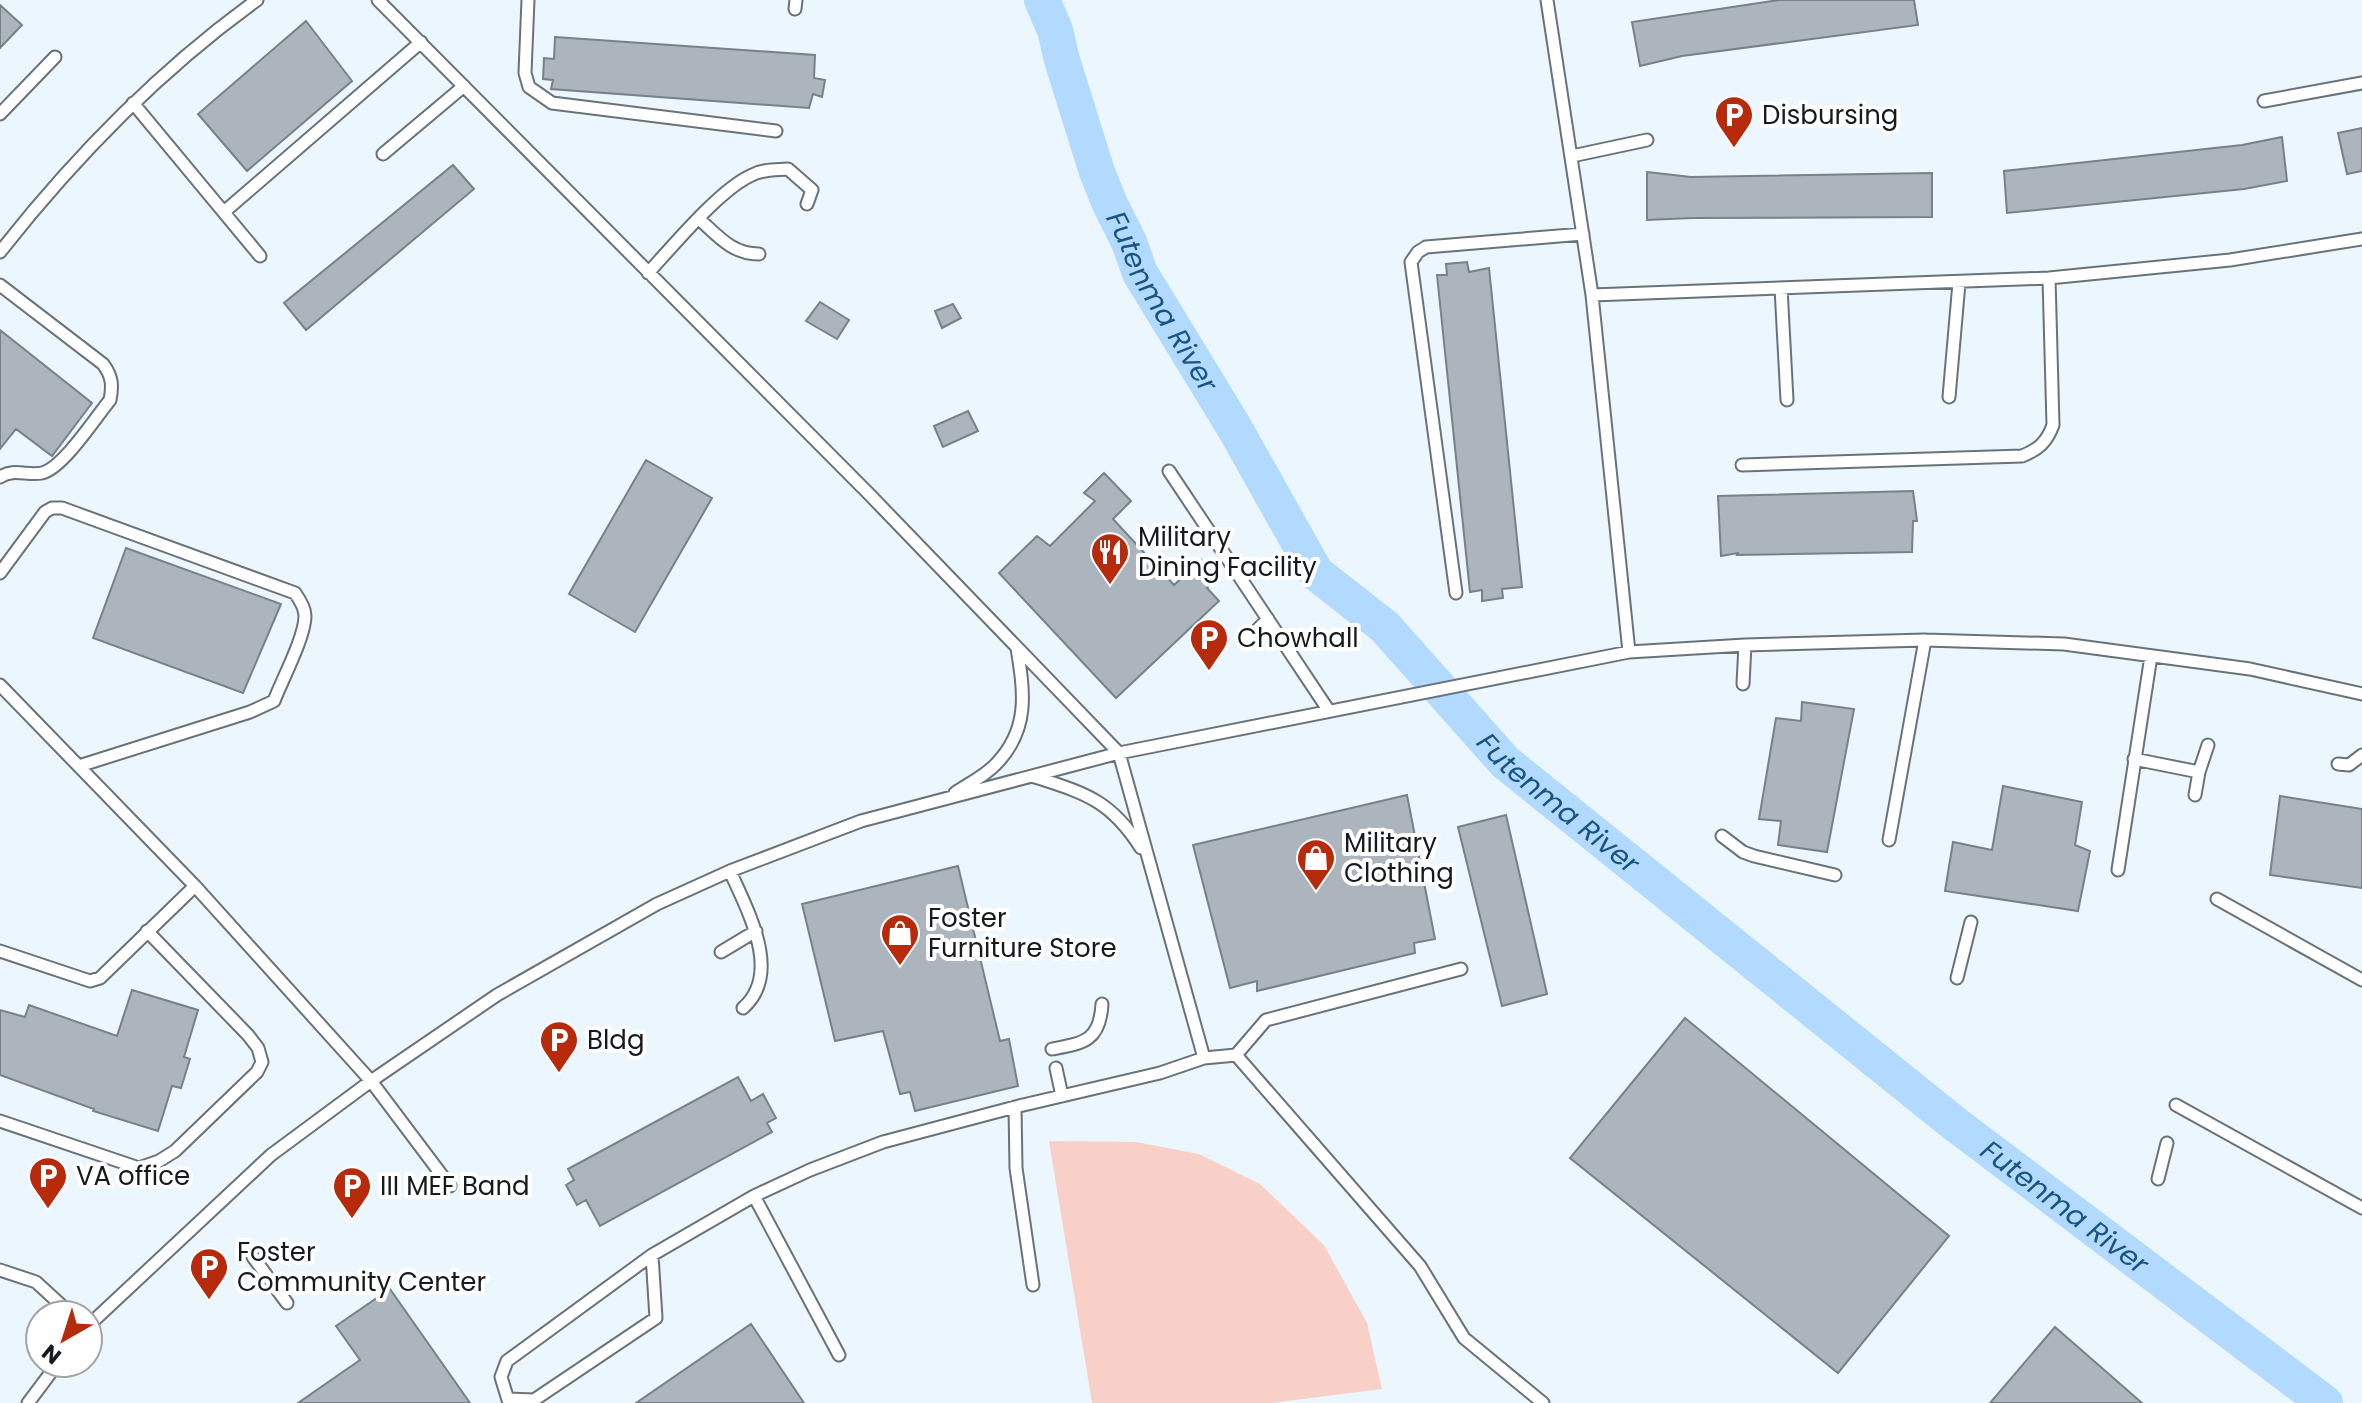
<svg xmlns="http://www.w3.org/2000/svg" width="2362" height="1403" viewBox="0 0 2362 1403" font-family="Poppins,sans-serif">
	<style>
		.green { fill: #f9d0c7 }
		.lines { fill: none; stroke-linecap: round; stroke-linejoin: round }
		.river { stroke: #b2daff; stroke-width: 36 }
		.building { fill: #acb5bd; stroke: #788088; stroke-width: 2 }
		.lane-casing { stroke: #6a7279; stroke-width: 15 }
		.lane { stroke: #fff; stroke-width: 11 }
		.labels { text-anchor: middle; stroke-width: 8; stroke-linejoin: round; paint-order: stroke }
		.poi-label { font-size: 26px; fill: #171a1d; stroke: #fff; text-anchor: start }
		.water-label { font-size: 28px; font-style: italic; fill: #185381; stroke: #fff }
	</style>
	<rect width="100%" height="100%" fill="#ecf6fe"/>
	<path class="green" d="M1049,1141L1136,1142L1199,1154L1260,1184L1324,1245L1367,1323L1382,1389L1271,1403H1092Z"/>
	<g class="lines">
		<path class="river" id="s1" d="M1042,0L1055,30L1062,60L1097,172L1110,204L1129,242L1140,273L1234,427L1316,573L1385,627L1505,762L1955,1124L2325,1403"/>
	</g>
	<path class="building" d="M1779,0H1914L1918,25L1682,56L1640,66L1632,22Z
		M0,5L22,25L0,48Z
		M306,21L352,81L247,171L198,114Z
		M555,37L815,55L814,78L825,80L822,97L813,94L809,108L551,89L553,80L543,79L544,58L554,59Z
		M2362,128V171L2347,174L2338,133Z
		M2282,137L2287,181L2244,189L2007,213L2004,171L2242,145Z
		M453,165L474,189L306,330L284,303Z
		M1647,172L1691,177L1932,173V217L1692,218L1647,220Z
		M1467,262L1469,272L1489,268L1522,587L1502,589L1503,598L1482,601V590L1470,592L1437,275H1447L1446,264Z
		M820,302L849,320L837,339L806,321Z
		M953,304L961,318L942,328L935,311Z
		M0,330L92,403L52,456L16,429L0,449Z
		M968,411L978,431L943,447L934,426Z
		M646,460L712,498L635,632L569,594Z
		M1104,473L1131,501L1113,519L1174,585L1201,560L1216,577L1207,588L1219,601L1116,698L999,573L1037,536L1050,546L1095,501L1084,493Z
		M1913,491L1917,521H1913L1912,552L1737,555L1738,553L1721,556L1718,496Z
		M126,548L281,604L243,693L93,638Z
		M1802,702L1854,709L1827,852L1778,845L1781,821L1759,819L1776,718L1801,721Z
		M2003,786L2082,802L2075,845L2090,851L2078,911L1945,891L1953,842L1992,850Z
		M1407,795L1435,939L1414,943L1415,953L1257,991V981L1230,988L1193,845Z
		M2280,796L2362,809V888L2270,875Z
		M1506,815L1547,994L1502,1006L1458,827Z
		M958,866L1000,1041L1009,1039L1018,1086L915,1111L910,1092L900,1094L883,1031L835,1041L802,904Z
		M132,990L198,1010L184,1057L190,1059L181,1088L172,1086L158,1131L93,1111L94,1109L0,1075V1010L25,1017L29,1005L117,1036Z
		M1685,1018L1949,1236L1838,1373L1570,1158Z
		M738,1077L751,1101L763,1094L776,1118L767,1123L772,1132L600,1226L586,1200L577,1205L566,1185L574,1180L568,1169Z
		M390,1289L470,1403H298L360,1360L336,1326Z
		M751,1324L804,1403H636Z
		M2055,1327L2142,1403H1990Z"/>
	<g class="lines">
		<defs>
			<path id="lane" d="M378,0L869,494L1119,753L1204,1058
				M528,0L525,73L529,87L552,103L776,131
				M1547,0L1592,295L1629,652
				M795,9L796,0
				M2264,101L2362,83
				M133,103L260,256
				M0,114L55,57
				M383,154L464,86
				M1572,156L1647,140
				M224,212L421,42
				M699,219C718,236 732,254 759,254
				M0,252C74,158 160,70 257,0
				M648,273C673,246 720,189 752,175C763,169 776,170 788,169L812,190L807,204
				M0,285L103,364C112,376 113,385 110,400C96,417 63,468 42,473C27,476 14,468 0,477
				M1781,288L1787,400
				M1592,295L2049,278L2230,260L2362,239
				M1949,397L1959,283
				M1742,465L2022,456C2038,450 2047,442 2053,425L2049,278
				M1169,471L1329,711
				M0,573L45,512L52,508H62L295,593C300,600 305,608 305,616C305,637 282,680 274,701L250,712L79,766
				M1456,593L1411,262L1418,252L1426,247L1583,234
				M1247,640L1268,619
				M1743,684L1745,645
				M0,685L195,886L371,1081L450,1186
				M2134,759L2199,772
				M2338,764L2349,765L2362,755
				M1032,776C1084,793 1110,799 1141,848
				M955,793C968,784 985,776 996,764C1030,729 1024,692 1017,648
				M2195,795L2199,772L2208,745
				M1722,836L1743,852L1754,856L1835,875
				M1889,840L1925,640
				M2118,870L2151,656
				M730,871C747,910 783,973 743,1008
				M2217,899L2362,980
				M0,951L90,981L100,978L195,886
				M721,952L756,931
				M1957,978L1971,922
				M1052,1049C1084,1043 1100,1041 1102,1004
				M1236,1055L1266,1020L1461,969
				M1056,1068L1062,1096
				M2176,1105L2362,1208
				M1015,1107L1016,1168L1033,1285
				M0,1121L139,1168L159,1161L175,1151L257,1072L262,1062L258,1048L248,1035L147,931
				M2158,1179L2167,1143
				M754,1196L839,1355
				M253,1257L287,1303
				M0,1270L36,1282L72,1315
				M88,1326L271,1155L371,1081L497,995L657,904L730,871L861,821L1119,753L1629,652L1745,645L1925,640L2064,644L2250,669L2362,694
				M508,1399L534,1400L656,1318L652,1255
				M28,1403L58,1363
				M509,1403L501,1377L507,1361L652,1255L754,1196L810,1170L883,1142L1015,1107L1160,1073L1204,1058L1236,1055L1420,1266L1464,1338L1543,1403"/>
		</defs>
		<use href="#lane" class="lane-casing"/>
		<use href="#lane" class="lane"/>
	</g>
	<defs>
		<symbol id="parking-pin" viewBox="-11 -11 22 30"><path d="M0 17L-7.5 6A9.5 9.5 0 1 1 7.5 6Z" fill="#b72b0c" stroke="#fff"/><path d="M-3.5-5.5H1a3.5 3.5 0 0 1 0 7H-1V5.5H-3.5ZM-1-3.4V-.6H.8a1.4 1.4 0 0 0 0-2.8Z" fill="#fff"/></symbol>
		<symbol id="restaurant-pin" viewBox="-11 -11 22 30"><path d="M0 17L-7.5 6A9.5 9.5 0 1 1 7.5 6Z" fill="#b72b0c" stroke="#fff"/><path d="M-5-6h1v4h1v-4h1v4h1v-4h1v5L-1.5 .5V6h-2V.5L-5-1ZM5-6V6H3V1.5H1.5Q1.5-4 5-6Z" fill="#fff"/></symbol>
		<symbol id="shop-pin" viewBox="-11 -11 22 30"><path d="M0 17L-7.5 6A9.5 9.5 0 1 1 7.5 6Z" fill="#b72b0c" stroke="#fff"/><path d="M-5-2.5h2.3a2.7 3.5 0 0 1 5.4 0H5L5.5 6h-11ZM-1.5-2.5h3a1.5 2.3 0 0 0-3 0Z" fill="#fff"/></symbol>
	</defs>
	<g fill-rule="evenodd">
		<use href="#parking-pin" x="1712" y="93" width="44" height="60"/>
		<use href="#restaurant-pin" x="1088" y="530" width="44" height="60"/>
		<use href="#parking-pin" x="1187" y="616" width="44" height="60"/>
		<use href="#shop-pin" x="1294" y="836" width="44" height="60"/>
		<use href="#shop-pin" x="878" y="911" width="44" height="60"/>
		<use href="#parking-pin" x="537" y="1018" width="44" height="60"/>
		<use href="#parking-pin" x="26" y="1154" width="44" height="60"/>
		<use href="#parking-pin" x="330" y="1164" width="44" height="60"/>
		<use href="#parking-pin" x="187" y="1245" width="44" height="60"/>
	</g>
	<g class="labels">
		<g class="poi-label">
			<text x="1762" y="124">Disbursing</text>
			<text x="1138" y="546">Military<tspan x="1138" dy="30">Dining Facility</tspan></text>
			<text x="1237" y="647">Chowhall</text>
			<text x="1344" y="852">Military<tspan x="1344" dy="30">Clothing</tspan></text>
			<text x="928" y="927">Foster<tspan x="928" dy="30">Furniture Store</tspan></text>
			<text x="587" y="1049">Bldg</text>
			<text x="76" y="1185">VA office</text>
			<text x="380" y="1195">III MEF Band</text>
			<text x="237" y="1261">Foster<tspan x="237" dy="30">Community Center</tspan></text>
		</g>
		<g class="water-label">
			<text dy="10" stroke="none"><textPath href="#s1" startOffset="326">Futenma River</textPath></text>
			<text dy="10" stroke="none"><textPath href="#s1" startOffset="974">Futenma River</textPath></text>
			<text dy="10" stroke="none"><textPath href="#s1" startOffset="1622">Futenma River</textPath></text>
		</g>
	</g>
	<g transform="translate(64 1339) rotate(219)"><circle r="38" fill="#ffffff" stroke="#a2a3a5" stroke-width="2"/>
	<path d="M0-6L14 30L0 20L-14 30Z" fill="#b72b0c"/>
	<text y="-12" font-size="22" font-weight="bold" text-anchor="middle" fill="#171a1d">N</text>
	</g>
</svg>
